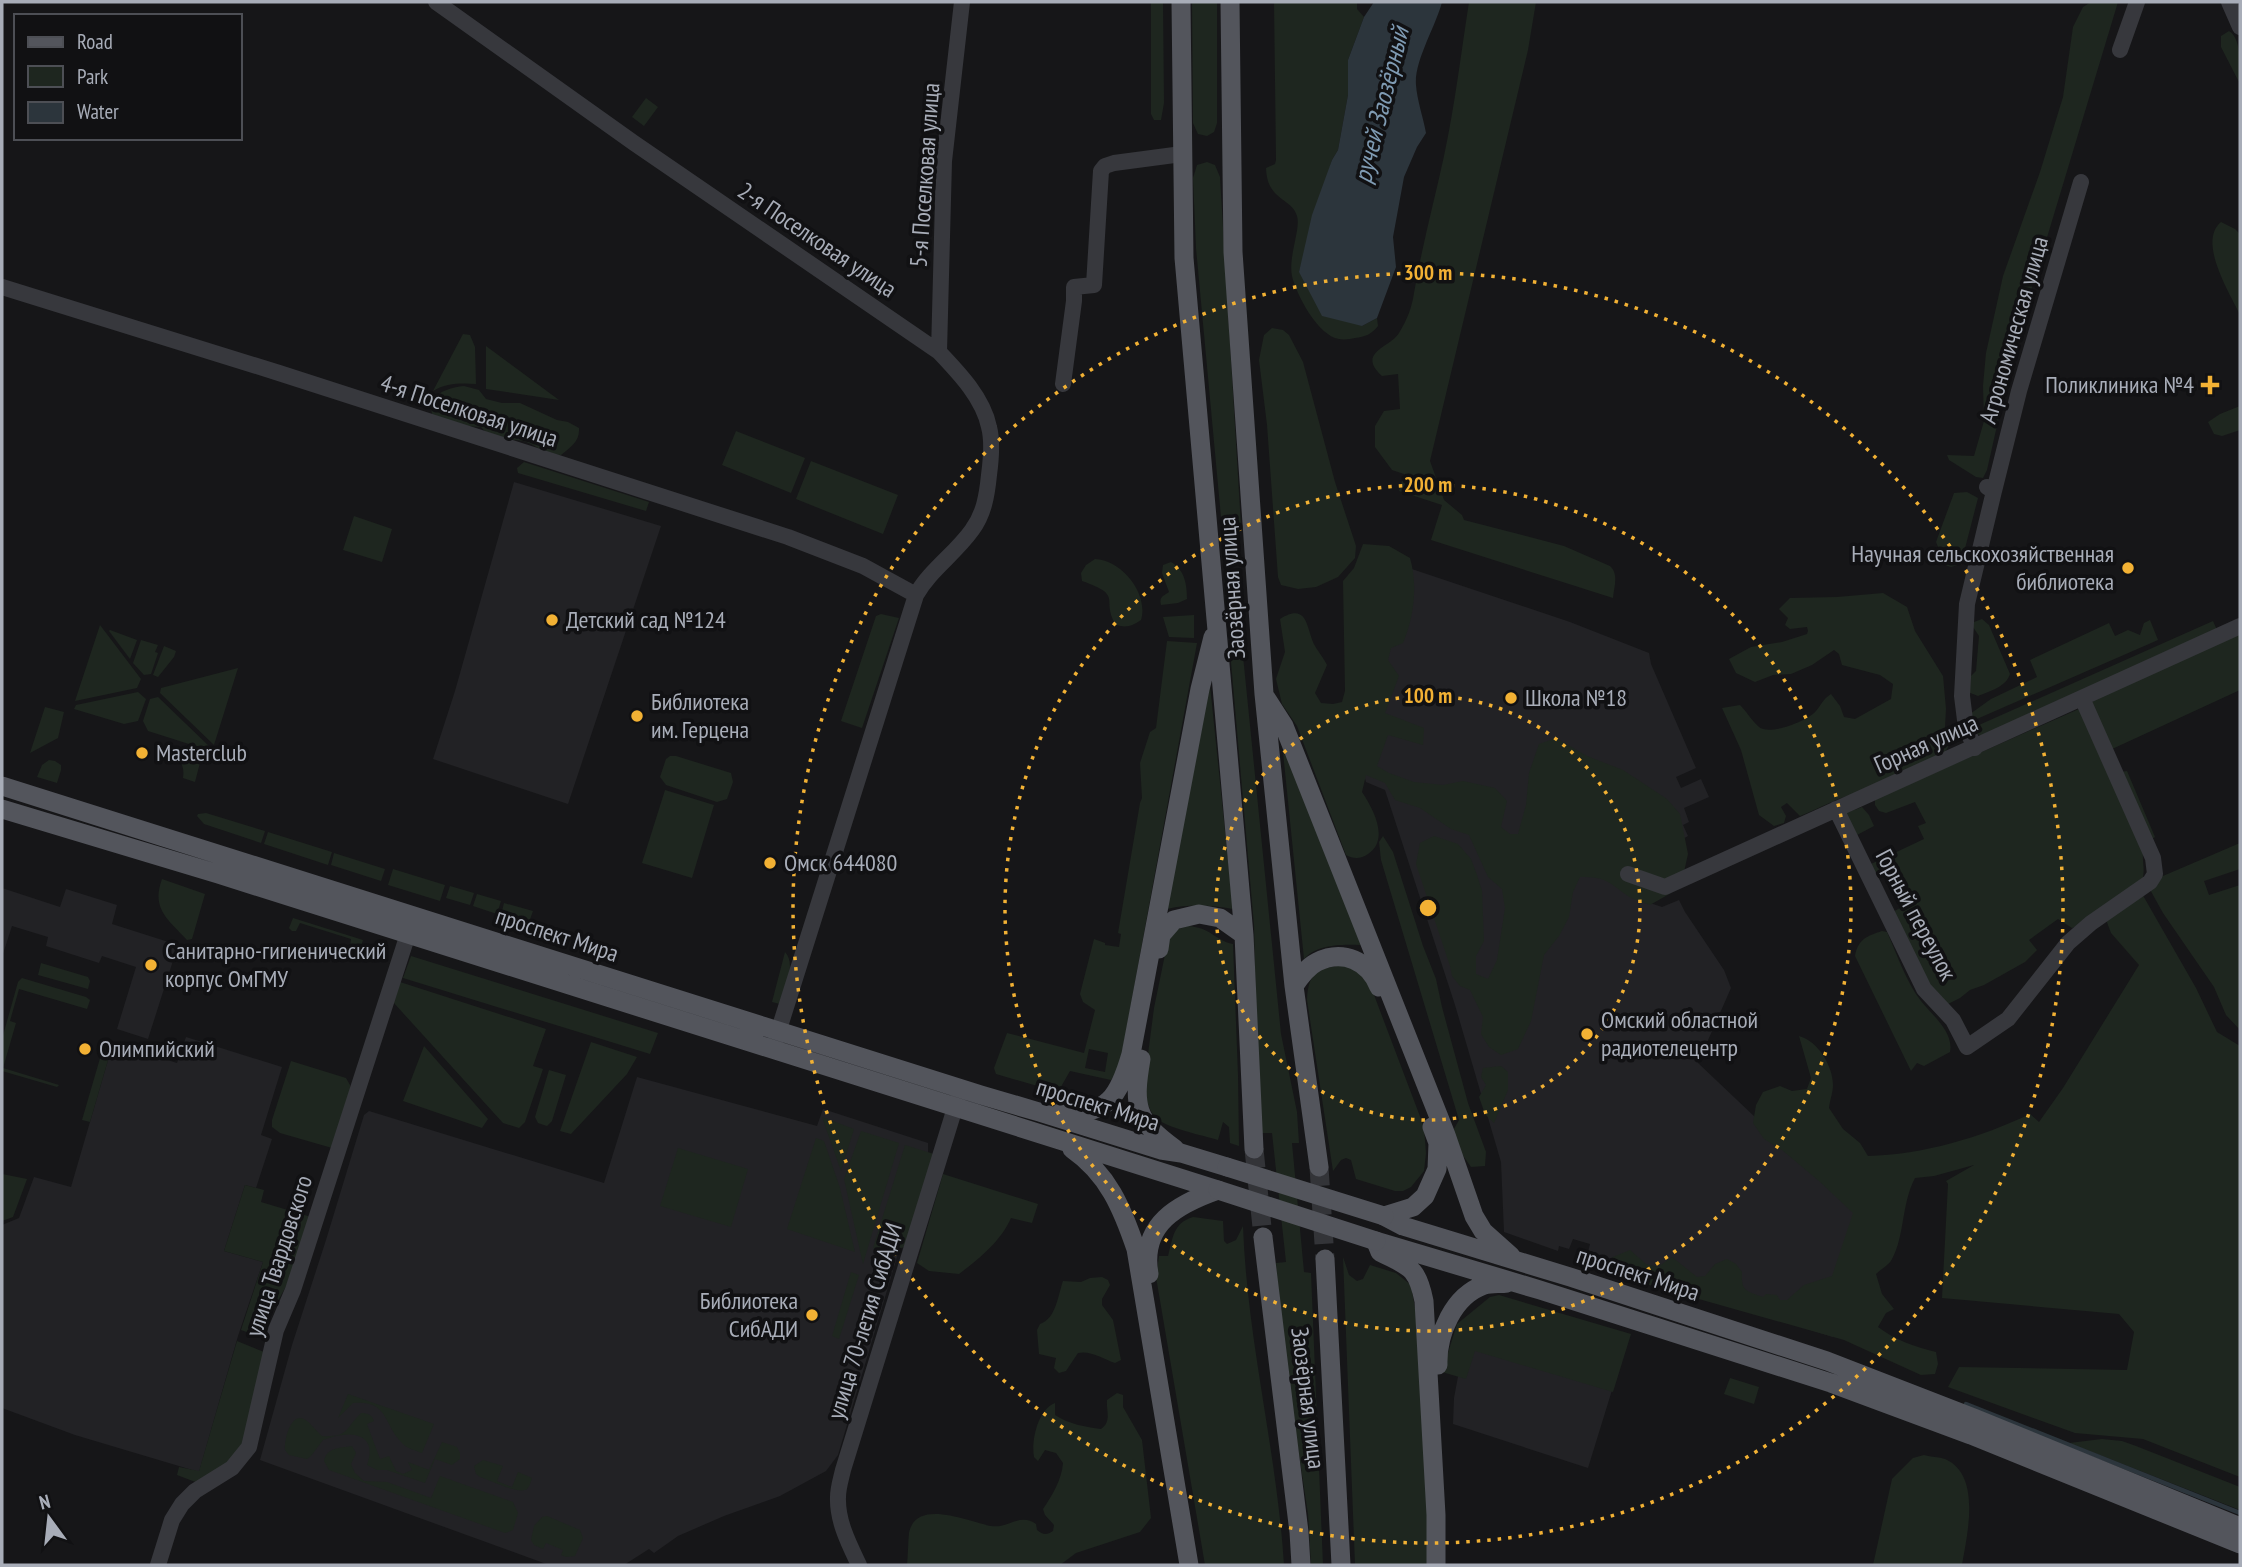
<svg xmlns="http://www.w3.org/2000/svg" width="2242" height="1567" viewBox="0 0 2242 1567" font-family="'PT Sans Narrow',sans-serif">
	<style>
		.built { fill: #222225 }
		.green { fill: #1e261f; fill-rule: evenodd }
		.water { fill: #2c353c }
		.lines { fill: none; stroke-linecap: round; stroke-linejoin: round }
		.stream { stroke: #2c353c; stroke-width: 4.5 }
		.major-tunnel { stroke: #333438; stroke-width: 19; stroke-dasharray: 19 10; stroke-linecap: butt }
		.minor { stroke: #37383d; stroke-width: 16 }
		.major { stroke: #53555c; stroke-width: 19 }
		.major-bridge { stroke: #53555c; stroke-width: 19 }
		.ring { fill: none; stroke: #f2b134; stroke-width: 3.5; stroke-dasharray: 3.5 7 }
		.poi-dot { fill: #f2b134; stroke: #111113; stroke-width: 2.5 }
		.labels { text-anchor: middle; stroke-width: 7; stroke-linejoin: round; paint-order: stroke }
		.street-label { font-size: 24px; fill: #a8adb8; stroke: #111113 }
		.poi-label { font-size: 24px; fill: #a8adb8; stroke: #111113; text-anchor: start }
		.water-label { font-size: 26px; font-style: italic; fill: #7f9bb3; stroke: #111113 }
		.centre { fill: #f2b134; stroke: #111113; stroke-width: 3.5 }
		.ring-label { font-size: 21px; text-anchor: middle; font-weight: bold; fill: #f2b134; stroke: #111113; stroke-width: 7; stroke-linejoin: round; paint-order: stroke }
	</style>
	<rect width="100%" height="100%" fill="#161618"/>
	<path class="built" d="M514,482L661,526L568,804L433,759L455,691Z
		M1376,557L1570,622L1649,653L1651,664L1696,768L1676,777L1681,788L1701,779L1709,797L1684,808L1689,822L1683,825L1688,836L1635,867L1641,900L1662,907L1679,900L1685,912L1724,970L1731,988L1698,1063L1869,1225L1833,1337L1586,1260L1590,1244L1573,1239L1569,1249L1559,1246L1558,1251L1504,1232L1501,1162L1455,1005L1385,790L1366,782L1352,731Z
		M2,888L60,907L66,889L117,905L112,924L178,945L148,1039L117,1029L136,967L102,956L99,963L46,946L48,937L12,926L2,957Z
		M186,1037L282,1067L261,1135L272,1139L256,1188L245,1185L224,1251L263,1262L238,1336L199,1472L75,1435L2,1408V1225L19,1218L34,1177L71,1187L113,1043L177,1063Z
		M637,1077L817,1126L823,1109L928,1143V1153L838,1455L826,1471L780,1496L724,1516L678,1536L654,1553L649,1549L624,1565H549L260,1460L292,1345L326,1240L364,1115L369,1111L604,1183Z
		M1468,1323L1625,1348L1588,1468L1453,1424L1454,1398Z"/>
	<path class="green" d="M1151,2H1163L1164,103L1161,120H1154L1151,114Z
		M1192,2H1217V123L1214,132L1207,136L1198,134L1193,123Z
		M1274,2H1357V9L1364,17L1348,60V95L1338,150L1332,160L1299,272L1362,326L1377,318L1378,326C1372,334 1365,337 1355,338C1351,339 1344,340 1339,339C1318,336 1296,294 1292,276C1288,257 1301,229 1297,216C1292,198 1267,201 1266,168L1275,164L1276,160Z
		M1469,2H1536L1528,50L1430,461L1444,500L1462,515L1464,520L1564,546L1610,566C1619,574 1614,587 1613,598L1431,540L1442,505L1399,491L1404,474L1392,470L1375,447V426L1384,411L1400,409L1398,374L1382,376C1356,352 1390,348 1399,333C1407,320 1412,307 1414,293C1422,246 1434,202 1444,156C1455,105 1461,53 1469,2Z
		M2091,2H2118L2017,337L1987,470L1983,478L1976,477L1949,460L1947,455L1974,456L1984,421L1983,386L1986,353L2003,276L2040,172L2063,97L2073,27L2083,7Z
		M2229,31C2242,39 2240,67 2240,84L2221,47V36Z
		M646,98L658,107L644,126L632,117Z
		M1207,162L1215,165L1220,177L1241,526L1237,537L1231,539L1225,535L1222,528L1196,248L1193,178L1197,165Z
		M2221,222L2235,229L2240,234V315C2230,293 2197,242 2221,222Z
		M1272,328L1283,330L1289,335L1303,362L1335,482L1356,546L1355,558L1338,577L1316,587L1298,589L1281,585L1278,577L1267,425L1259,360L1264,335Z
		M463,334L470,335L475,347L476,384C461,383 446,383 433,391Z
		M486,346L559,400L486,389Z
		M464,386L479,390L486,399L502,403H520L557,420L568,422L579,428C580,441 571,447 561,455C547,455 541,449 529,443C513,436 494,444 481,427L460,426L432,414C428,393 448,388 464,386Z
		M2240,406V430L2222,436L2214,434L2208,422L2220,414Z
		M736,431L805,458L791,493L722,465Z
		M811,461L898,495L883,534L796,499Z
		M524,462L649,502L646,511L518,473L517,468Z
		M1967,492L1978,498L1961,564L1951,567L1942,564L1945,554L1939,549L1936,542L1954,493Z
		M354,516L392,529L382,562L343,550Z
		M1363,544L1389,546L1410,558C1418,585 1414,617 1403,643L1391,648L1388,660L1399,676L1385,713L1424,728L1423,745L1388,735L1377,766L1389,773L1414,782L1443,785L1463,781L1495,788L1507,801L1501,827L1510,834H1518L1526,805L1529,773L1539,744L1556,738L1587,756L1623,770L1667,799L1680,814L1688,854L1684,872L1671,893L1650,905C1643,902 1634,900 1628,896C1608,882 1607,877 1580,877L1573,892L1569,917L1559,936L1544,955L1531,1021L1518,1049L1501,1055L1489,1047L1481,1034L1483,1017L1470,990L1460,986L1452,976L1450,966L1416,864L1420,843L1434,836L1458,844L1471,859L1477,875L1482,891L1484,941L1476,956V974L1488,979L1497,960L1505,908L1502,889L1488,877L1469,835L1451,829L1420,808L1395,800L1385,783L1366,775L1362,792C1373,809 1390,839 1368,854C1361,859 1353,859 1346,855L1297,726L1282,704L1276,679L1285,652L1280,619C1309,601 1306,630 1315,646C1319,653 1323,657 1327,665L1315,693L1321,703L1333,704L1342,702L1345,691L1343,581L1354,568Z
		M1095,559C1122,560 1149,594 1141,620C1132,626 1127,628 1116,625C1100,599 1125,596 1082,581L1081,573L1086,565Z
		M1171,562C1185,570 1187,585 1187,599L1178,603L1161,605C1159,597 1163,596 1169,592L1162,573L1163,565Z
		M1227,579L1234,580L1236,586L1281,1034L1297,1112L1299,1143H1292L1304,1272L1311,1273L1323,1565H1311L1308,1514L1279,1322L1276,1263L1286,1262L1272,1133H1261L1257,1059L1254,925L1224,582Z
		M1883,593L1907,607L1915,631L1943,676L1946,709L1945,727L1952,740L1943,756L1854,794C1835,799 1818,809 1800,816L1787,803L1781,807L1786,816L1784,823L1774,826L1759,815L1741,750L1722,708L1740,705C1747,712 1752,721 1759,727C1769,736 1808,721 1816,711C1822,704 1823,699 1831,694L1840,706L1844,717L1855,719L1891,699L1893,684L1880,675L1842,665L1839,654L1834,650L1812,665L1791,674L1773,675L1755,682L1736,673L1729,659L1751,647L1782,642L1807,634L1808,631L1807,627L1790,629L1785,625L1788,618L1779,609L1790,598L1837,597Z
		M881,614L899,618L862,728L841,721L876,616Z
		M1194,615V638L1169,637L1163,617Z
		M1982,619L1989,625L2010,674C2006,687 1990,691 1978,696L1968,692L1969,678L1976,671L1979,636L1973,627L1974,622Z
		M2150,620L2158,640L1970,722V714L1991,699L2037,677L2030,660L2109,623L2115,636L2128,630L2140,635L2144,623Z
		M2213,621L2217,630L1982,736L1974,733L1970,729Z
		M100,625L141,679L137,688L75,701Z
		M2240,629V690L2110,750L2121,772L2127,771L2155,837C2134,850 2148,863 2142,881L2082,925L2072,928L2058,919L2029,940L2037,950L2025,962L1984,985L1970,990L1960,998L1948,1004L1937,1000L1891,913L1900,908L1886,874L1873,879L1846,813L1862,807L1869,815L1874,826L1857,835L1871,864L1924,839L1918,826L1926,823L1915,802L1886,813L1879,811L1875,805V799L2088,705L2098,698Z
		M110,630L137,640L130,659L109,631Z
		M141,640L158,645L155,652L158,653L151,674L144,675L133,663Z
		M1167,641L1197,643L1119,1070L1111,1080L1070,1071L1058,1092L996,1074L994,1068L1007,1033L1084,1053L1095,1010L1083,1002L1080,994L1094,939L1105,943V945L1119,947L1121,934L1118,933L1140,803L1142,798L1140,763L1150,732L1156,728ZM1089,1049L1108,1053L1105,1072L1085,1068Z
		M164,646L176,651L174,657L158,677L153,675Z
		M238,668L214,745L160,693L161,688Z
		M1210,685L1233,909C1210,905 1190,904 1167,909Z
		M138,692L146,699L138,721L124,724L74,709L76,705Z
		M158,697L212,749L211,751L148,731L143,721L150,699Z
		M45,707L64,712L58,738L30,753Z
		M168,748L201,759L195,782L183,778C185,763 179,758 166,754Z
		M1283,752L1293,767L1361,945C1342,944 1317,944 1304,959Z
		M670,756H676L731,773L733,782L727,799L717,802L666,785L660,777L666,759Z
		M49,760L55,761L61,765V770L57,783L37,777L42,765Z
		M665,790L714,805L692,878L642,863Z
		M206,813L265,831L261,843L204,824L197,816L198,814Z
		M268,832L332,852L328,865L264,844Z
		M1383,836L1393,852L1423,946L1436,979L1442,1007L1468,1103L1486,1152L1485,1166L1471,1167L1457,1147L1454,1129L1459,1120L1381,860L1379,842Z
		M2240,843V869L2204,881L2209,895L2240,885V1030L2226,1015L2214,987L2163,913L2148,886L2163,876Z
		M334,853L385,869L381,881L331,865Z
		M393,869L445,885L440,901L388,885Z
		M162,879L205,894L192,939L187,940C168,919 151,909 162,879Z
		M450,886L474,893L470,905L446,898Z
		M2141,892L2196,988L2217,1032L2240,1046V1477L2143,1439L2075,1433L1948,1387L1959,1367L2127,1370L2134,1332L2119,1314L1942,1298L1948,1184L1946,1181L1974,1165L1934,1176L1915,1178C1901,1205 1905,1235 1892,1259C1889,1265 1881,1269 1876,1274L1882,1294L1894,1309L1886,1313L1878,1327C1895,1340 1915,1347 1936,1352L1938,1364L1935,1374L1921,1375L1844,1340L1621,1277L1608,1263L1613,1257L1630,1250L1646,1264L1658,1267L1672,1257L1697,1277L1705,1276L1715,1264L1727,1259L1736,1264L1742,1272C1741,1291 1746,1291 1763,1297L1766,1294L1777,1295L1780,1300H1787L1804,1285L1832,1276L1853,1213L1819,1181L1782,1150L1764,1139L1753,1123L1756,1105L1763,1092L1780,1086L1792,1091L1807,1089L1811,1078L1799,1036C1818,1041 1833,1066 1833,1085C1833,1092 1830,1100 1829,1108L1843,1129L1860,1143L1868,1156C1922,1155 1982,1137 2030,1114L2039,1122L2063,1088L2139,965L2111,933L2105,917Z
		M477,894L501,901L497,914L473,906Z
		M504,903L533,911L527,928L511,923L508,917L501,915Z
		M293,918L363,940L360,949L357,950L350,947L351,939L300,923L296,931H292L289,928Z
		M1188,926C1212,928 1214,940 1233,944L1238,1075L1239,1146L1230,1143L1229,1127L1223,1122L1218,1140C1202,1135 1165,1128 1155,1117C1148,1109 1145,1095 1144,1085L1154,1008L1168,940L1175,930Z
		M1882,931L1887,932C1897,954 1906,982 1921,1001C1932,1015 1954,1032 1950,1052L1924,1066L1917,1063L1911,1071L1855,956C1858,939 1867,936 1882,931Z
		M785,952C797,965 784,989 780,1004L772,1002Z
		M411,956L658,1033L650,1054L403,978Z
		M41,963L88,977L90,981L88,989L38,975Z
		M1349,964L1368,979L1424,1127L1426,1153L1424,1171L1411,1187L1403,1191H1395L1356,1179L1351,1160L1346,1158L1341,1160L1333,1171L1307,1000C1308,969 1321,968 1349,964Z
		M22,978L86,997L90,1000L87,1009L19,989L10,1021L16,1023L3,1068L59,1085L57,1087L2,1071V1039L18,982Z
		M400,982L546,1029L533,1066L543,1069L525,1122L519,1128L503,1123L393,1002Z
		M591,1042L637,1057L627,1074L571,1134L560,1131Z
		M107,1043H113L90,1122L82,1120L103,1048Z
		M424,1046L488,1119L482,1128L403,1101Z
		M291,1061L346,1078L350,1085V1090L332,1148L280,1133L272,1127V1120Z
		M1501,1066L1508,1072V1090L1494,1123L1485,1114L1479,1097L1486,1085L1481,1077L1483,1068Z
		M549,1070L566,1075L552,1121L547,1126L538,1123L535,1117Z
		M822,1117L854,1129L841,1171Z
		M861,1131L899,1143L863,1264L844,1179Z
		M816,1138L824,1141L840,1188L855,1252L787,1229Z
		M905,1145L934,1154L905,1247L882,1253L873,1248Z
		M678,1148L748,1169L731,1227L660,1206Z
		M2,1174L27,1179L13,1217L2,1221Z
		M943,1174L1038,1204L1032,1223L1011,1218C1001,1241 979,1259 959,1274L929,1271L917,1263Z
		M245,1185L264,1190L261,1202L311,1217L289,1281L260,1333L255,1335L241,1330L263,1262L224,1251Z
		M1193,1217L1223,1221L1224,1241L1227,1244L1236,1240L1243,1226C1247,1340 1277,1452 1284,1565H1205L1156,1277L1159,1256H1168C1173,1238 1173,1223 1193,1217Z
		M1343,1257L1349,1275L1357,1281L1363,1279L1370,1265L1396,1273L1411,1285L1420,1337L1431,1565H1355Z
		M851,1272L859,1275L839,1339L832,1336Z
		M1102,1277L1108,1280L1110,1285L1102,1299V1305L1113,1320L1121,1360L1115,1363C1104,1359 1090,1350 1078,1353L1066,1371L1059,1373L1054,1368L1056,1358L1039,1354L1037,1330L1040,1324C1056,1319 1058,1295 1063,1281L1081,1282L1090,1278Z
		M1499,1295L1631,1334L1613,1392L1475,1351L1466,1379L1442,1372L1457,1324L1490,1297Z
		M237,1341L264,1352L243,1448L231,1464L198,1483L177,1475L179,1467L199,1471Z
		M1730,1378L1759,1387L1754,1404L1724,1394Z
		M1117,1393L1123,1395V1407L1142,1440L1151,1518L1140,1532L1076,1553L1060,1565H907C908,1555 908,1543 909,1533C916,1497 971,1523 991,1526C1008,1529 1020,1512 1036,1524L1037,1530C1043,1535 1047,1535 1053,1531L1054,1525L1045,1515L1043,1509C1052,1496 1062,1479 1063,1463L1056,1453L1045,1450L1038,1461L1034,1457C1031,1441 1038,1409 1055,1403V1415C1068,1424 1086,1427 1101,1429C1112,1421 1106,1411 1107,1400Z
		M348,1394L434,1424L422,1453C415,1450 407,1449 402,1443C383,1424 389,1400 353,1403L338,1418Z
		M361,1413C368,1413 372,1415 374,1421L367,1424L380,1459L389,1456L396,1471L403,1474L412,1470L408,1462L429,1470L442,1442L457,1447L460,1453V1459L452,1465L435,1459L425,1483L387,1470H377L367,1465C379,1431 347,1430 323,1440L311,1456L307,1459L289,1455L285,1450C284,1442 290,1412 304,1419C310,1422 317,1432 322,1436C349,1438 346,1427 361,1413Z
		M2102,1439L2122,1441L2136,1446L2240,1487V1510L2069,1443Z
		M352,1446L356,1453L351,1464L355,1473L364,1481L387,1482L431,1498L440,1476L513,1502L518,1513L513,1530L505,1533L329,1470L324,1461C327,1447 340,1448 352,1446Z
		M1924,1455C1931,1457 1939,1457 1945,1459C1982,1475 1967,1535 1962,1565H1873L1892,1479L1913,1458Z
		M483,1460L503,1466L497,1481L512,1487L518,1472L532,1478C531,1481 530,1486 527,1489C519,1495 490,1480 480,1477L476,1474L474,1466Z
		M547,1516L580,1530L583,1538L575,1556L566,1557L561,1555L563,1550L546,1543L543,1549L534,1545L531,1540L534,1526L542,1517Z"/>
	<path class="water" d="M1374,2H1442C1436,26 1414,61 1416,85C1417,100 1423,117 1426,133L1417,147L1404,177L1393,237L1396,267L1377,318L1362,326L1322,316L1299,272L1312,215L1332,160L1338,150L1348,95V60L1364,17Z"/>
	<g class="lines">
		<path class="stream" d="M1966,1404L2240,1513"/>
		<path class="major-tunnel" d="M1254,1149L1263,1237
			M1319,1167L1325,1259"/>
		<path class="minor" d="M436,2L634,143L939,352C959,373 983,398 989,427C993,442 991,460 989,475C987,495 984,514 972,530C955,554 930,570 916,595L775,1042
			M2229,2L2240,27
			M2120,50L2137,2
			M2,287L279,373L788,537L863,566L916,595
			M939,352L944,161L962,2
			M1063,384L1074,301V287L1094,285L1101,171L1105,166L1114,163L1182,154
			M1994,491L2019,391L2081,182
			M1975,748L1966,728L1962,696L1967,604L1994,491L1987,487
			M1836,809L1924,989L1953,1020L1967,1047L2008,1019L2068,943L2091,923L2150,882L2155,874L2153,858L2082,698
			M1628,874L1665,887L2240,626
			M158,1565L172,1520L182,1504L195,1491L232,1468L249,1447L276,1330L293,1290L408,934
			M859,1565C849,1544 837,1521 838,1497C838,1488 841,1479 843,1470L958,1098"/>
		<path class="major" d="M1181,2L1184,258L1244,935L1254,1149
			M1230,2L1233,252L1264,694L1294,986L1319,1167
			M1266,698L1284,726L1446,1135L1474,1216L1483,1231L1511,1256
			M2,786L981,1095L1039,1112L1161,1150L1181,1153L1227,1167
			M2,809L218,874L1218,1190
			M1159,949L1161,935L1174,920L1199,914L1220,918L1244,935
			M1294,986C1300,977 1307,967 1317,962C1343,949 1369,961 1379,987
			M1141,1059C1133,1106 1135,1120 1175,1149
			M1060,1113C1108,1116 1119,1096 1131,1054L1200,689L1213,637
			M1072,1149C1108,1174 1122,1208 1136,1249L1189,1565
			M1384,1216L1403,1226L1570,1277L1827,1361L1974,1418L2240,1527
			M1384,1216L1413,1207L1425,1196L1437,1169L1438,1143L1432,1127
			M1263,1237L1299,1532L1301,1565
			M1376,1241L1540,1290L1831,1383L1971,1435L2240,1544
			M1376,1242L1380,1252C1409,1267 1417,1266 1424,1301L1436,1515V1565
			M1325,1259L1341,1565
			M1149,1274C1140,1224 1178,1204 1218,1190
			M1438,1365C1437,1334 1453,1296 1484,1285C1491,1283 1500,1284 1507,1283"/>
		<path class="major-bridge" d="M1227,1167L1384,1216
			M1218,1190L1376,1241"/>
	</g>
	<g class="ring">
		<circle cx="1428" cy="908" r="212"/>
		<circle cx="1428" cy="908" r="423"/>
		<circle cx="1428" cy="908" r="635"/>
	</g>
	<g class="poi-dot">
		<path d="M2206.5 374.5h7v7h7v7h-7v7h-7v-7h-7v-7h7z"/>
		<circle cx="2128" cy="568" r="7"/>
		<circle cx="552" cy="620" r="7"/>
		<circle cx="1511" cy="698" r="7"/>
		<circle cx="637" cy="716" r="7"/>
		<circle cx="142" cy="753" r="7"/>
		<circle cx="770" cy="863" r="7"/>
		<circle cx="151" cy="965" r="7"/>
		<circle cx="1587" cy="1034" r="7"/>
		<circle cx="85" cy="1049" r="7"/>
		<circle cx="812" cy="1315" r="7"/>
	</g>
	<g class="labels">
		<g class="street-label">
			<text transform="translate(925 175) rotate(-86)" y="8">5-я Поселковая улица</text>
			<text transform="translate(817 240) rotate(34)" y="8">2-я Поселковая улица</text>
			<text transform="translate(2014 330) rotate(-74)" y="8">Агрономическая улица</text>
			<text transform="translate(469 411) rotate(18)" y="8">4-я Поселковая улица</text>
			<text transform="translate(1232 588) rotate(-94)" y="8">Заозёрная улица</text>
			<text transform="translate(1926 744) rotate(-24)" y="8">Горная улица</text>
			<text transform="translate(1916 915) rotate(62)" y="8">Горный переулок</text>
			<text transform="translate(557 935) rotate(18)" y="8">проспект Мира</text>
			<text transform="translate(1098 1105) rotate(17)" y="8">проспект Мира</text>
			<text transform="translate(279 1256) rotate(-72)" y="8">улица Твардовского</text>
			<text transform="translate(1638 1274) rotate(18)" y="8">проспект Мира</text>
			<text transform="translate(865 1321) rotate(-73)" y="8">улица 70-летия СибАДИ</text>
			<text transform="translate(1308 1398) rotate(83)" y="8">Заозёрная улица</text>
		</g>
		<g class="poi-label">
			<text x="2194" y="393" text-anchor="end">Поликлиника №4</text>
			<text x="2114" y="562" text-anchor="end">Научная сельскохозяйственная<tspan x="2114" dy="28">библиотека</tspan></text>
			<text x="566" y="628">Детский сад №124</text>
			<text x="1525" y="706">Школа №18</text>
			<text x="651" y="710">Библиотека<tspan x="651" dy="28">им. Герцена</tspan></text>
			<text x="156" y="761">Masterclub</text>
			<text x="784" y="871">Омск 644080</text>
			<text x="165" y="959">Санитарно-гигиенический<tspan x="165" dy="28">корпус ОмГМУ</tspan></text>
			<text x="1601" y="1028">Омский областной<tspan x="1601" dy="28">радиотелецентр</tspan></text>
			<text x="99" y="1057">Олимпийский</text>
			<text x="798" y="1309" text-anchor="end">Библиотека<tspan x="798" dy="28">СибАДИ</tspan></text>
		</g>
		<g class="water-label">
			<text transform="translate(1381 105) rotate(-76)" y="9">ручей Заозёрный</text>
		</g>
	</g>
	<circle cx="1428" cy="908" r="10" class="centre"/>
	<g class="ring-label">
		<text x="1428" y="280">300 m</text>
		<text x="1428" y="492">200 m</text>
		<text x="1428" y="703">100 m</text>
	</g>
	<rect width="2242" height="1567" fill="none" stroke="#a8adb8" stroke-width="7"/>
	<rect x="14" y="14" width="228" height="126" fill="#111113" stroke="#4d4f55" stroke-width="2"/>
	<rect x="28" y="37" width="35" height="10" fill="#53555c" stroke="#4d4f55" stroke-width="2"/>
	<text x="77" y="49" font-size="21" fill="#a8adb8">Road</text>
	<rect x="28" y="66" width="35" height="21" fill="#1e261f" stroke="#4d4f55" stroke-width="2"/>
	<text x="77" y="84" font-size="21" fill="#a8adb8">Park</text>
	<rect x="28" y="102" width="35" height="21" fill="#2c353c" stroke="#4d4f55" stroke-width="2"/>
	<text x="77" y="119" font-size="21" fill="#a8adb8">Water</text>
	<g transform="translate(49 1518) rotate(345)" stroke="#111113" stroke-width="5" paint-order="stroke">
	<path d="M0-5L12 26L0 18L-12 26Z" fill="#a8adb8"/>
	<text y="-10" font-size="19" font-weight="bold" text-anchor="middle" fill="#a8adb8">N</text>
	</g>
</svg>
